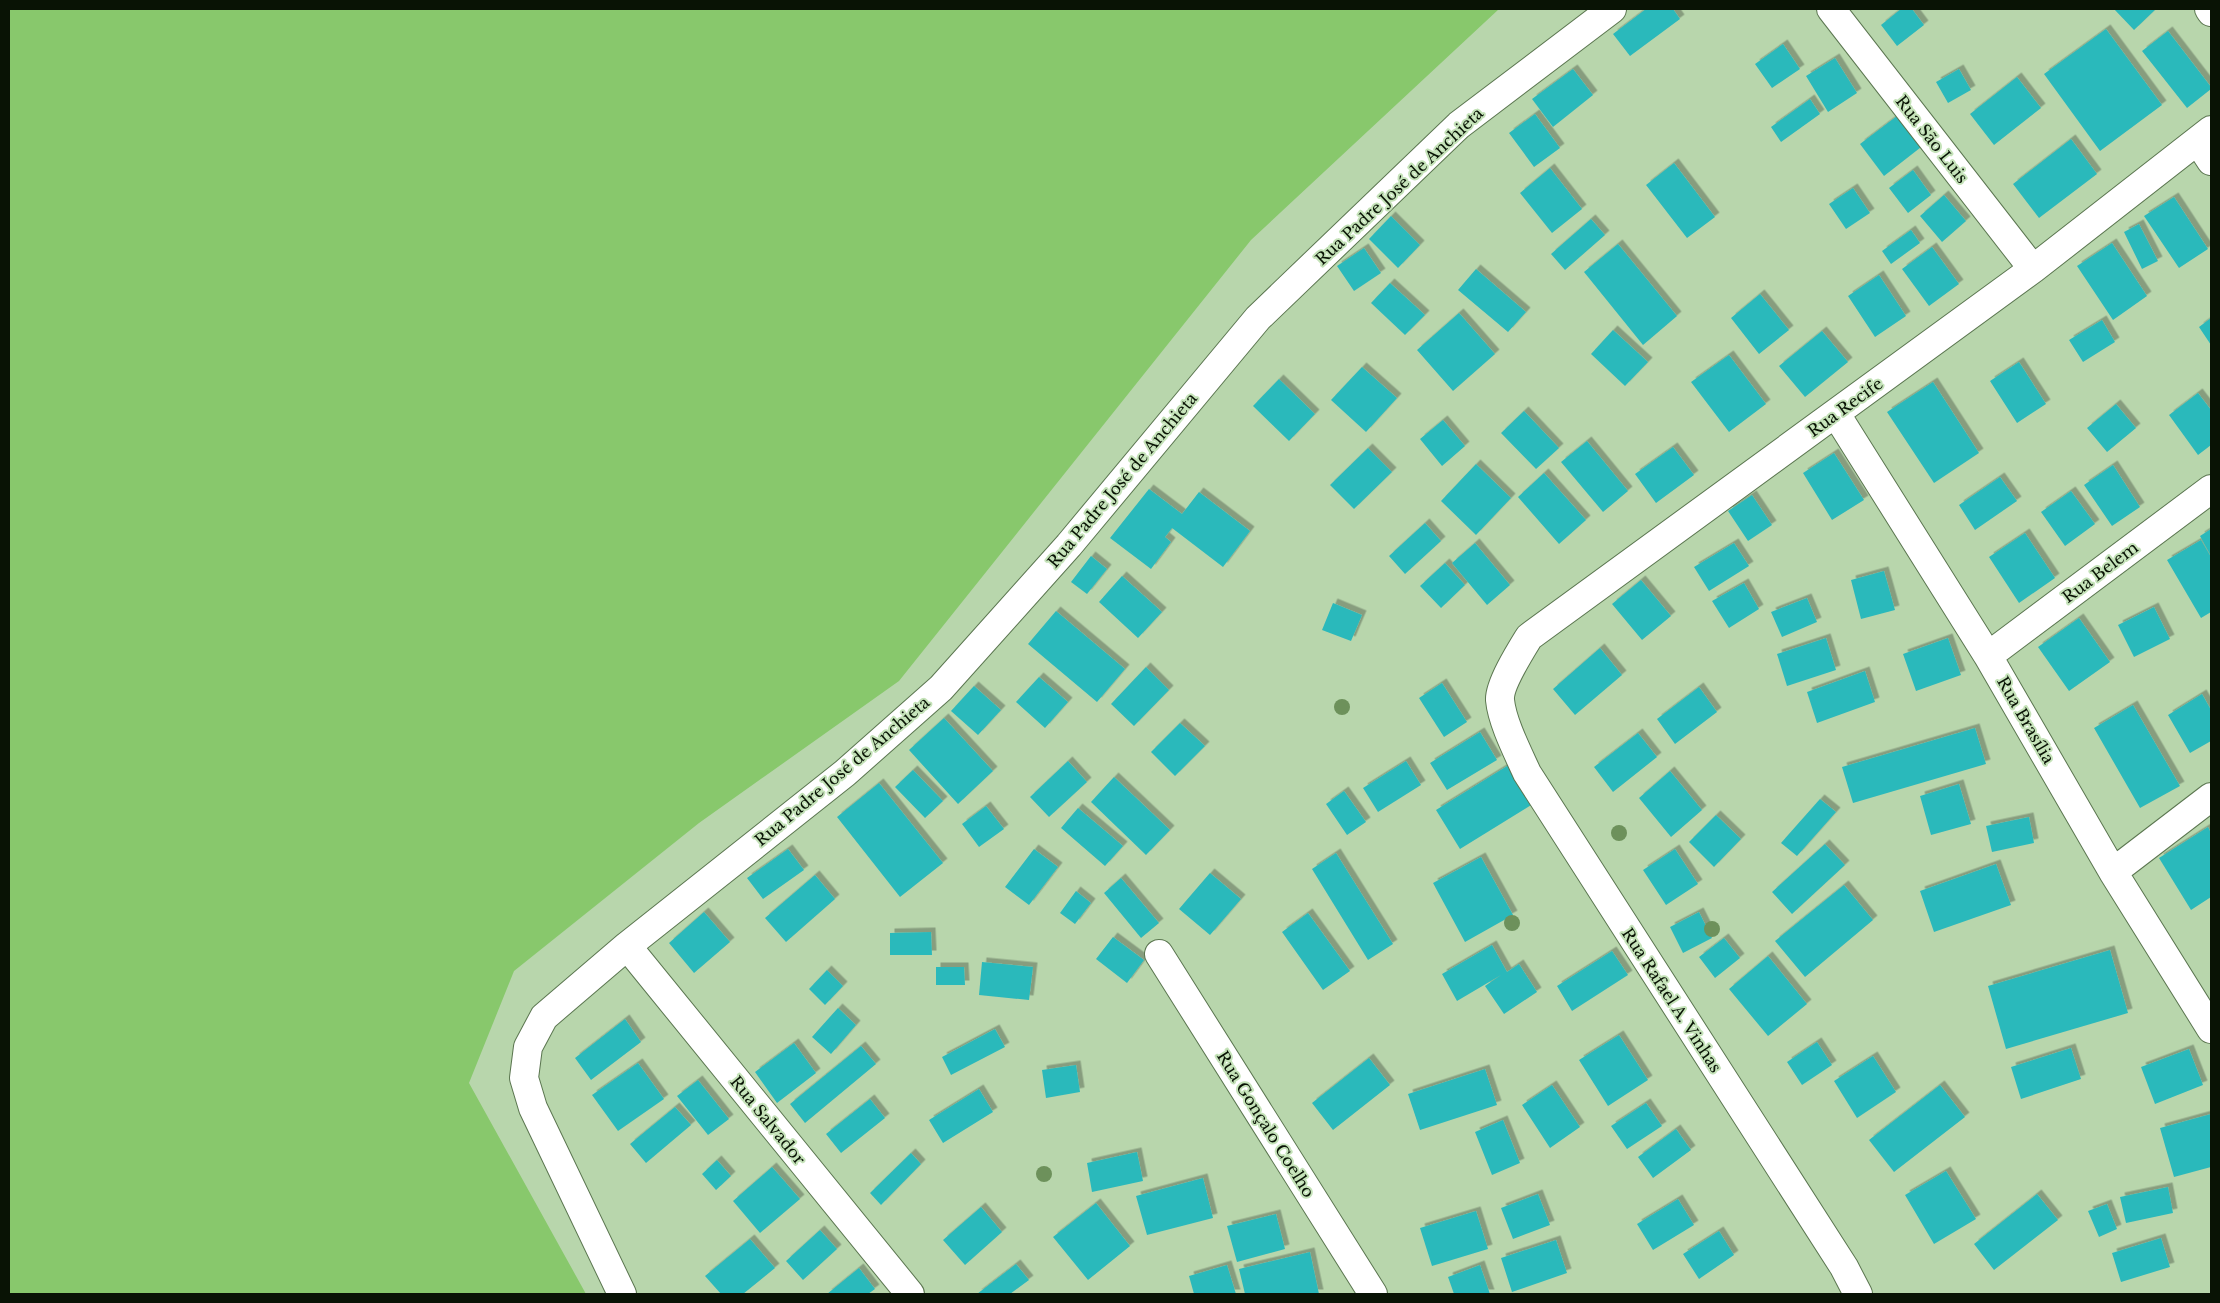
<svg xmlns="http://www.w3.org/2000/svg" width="2220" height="1303" viewBox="0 0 2220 1303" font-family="'Libre Baskerville',serif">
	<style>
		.green { fill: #88c86c }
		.building { fill: #2cb9bb; filter: url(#shadow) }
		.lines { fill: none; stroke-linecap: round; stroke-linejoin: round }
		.minor-casing { stroke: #5b7650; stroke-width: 30 }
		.minor { stroke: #fff; stroke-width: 28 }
		.tree { fill: #6d915b }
		.labels { text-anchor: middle; stroke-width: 4; stroke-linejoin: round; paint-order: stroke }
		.street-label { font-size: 16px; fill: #091305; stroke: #c5e3b9 }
	</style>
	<defs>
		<filter id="shadow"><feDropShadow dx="4.5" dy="-4.5" stdDeviation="0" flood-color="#0004"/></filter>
	</defs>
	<rect width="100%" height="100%" fill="#b8d6ac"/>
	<path class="green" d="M9,9H1499L1251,240L899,681L699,823L514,971L469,1083L586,1294H9Z"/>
	<path class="building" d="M1646,9H1673L1680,19L1630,56L1613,34Z
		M1901,9H1912L1924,25L1897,46L1881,25Z
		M2114,9H2156L2134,30Z
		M2106,29L2162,105L2100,151L2044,74Z
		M2168,31L2211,87V89L2187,108L2142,51Z
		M1783,44L1800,69L1772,88L1755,64Z
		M1835,58L1857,93L1828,112L1806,76Z
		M1573,69L1593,95L1553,127L1532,99Z
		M1959,69L1971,90L1948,103L1936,82Z
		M2017,77L2041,108L1994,145L1970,114Z
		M1810,99L1820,114L1781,142L1771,127Z
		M1901,113L1925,144L1884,176L1860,144Z
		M1535,114L1560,148L1534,167L1509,133Z
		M2071,139L2097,174L2039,218L2013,184Z
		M1674,163L1715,217L1687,238L1646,185Z
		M1550,168L1582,209L1552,233L1520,193Z
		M1913,170L1931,195L1908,213L1889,188Z
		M1853,188L1870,213L1846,229L1829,204Z
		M1944,195L1966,221L1942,242L1920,216Z
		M2174,197L2208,249L2179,268L2144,216Z
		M1391,216L1420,245L1398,268L1369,239Z
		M1591,219L1605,235L1565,270L1551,254Z
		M2139,224L2158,261L2142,269L2124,232Z
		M1911,230L1920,243L1891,264L1882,251Z
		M2112,243L2147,296L2113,320L2077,266Z
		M1618,244L1677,316L1643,345L1584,272Z
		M1932,247L1959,284L1929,306L1902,269Z
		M1364,248L1381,273L1354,291L1337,266Z
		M1476,269L1526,312L1508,332L1458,290Z
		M1879,275L1906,316L1875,337L1848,296Z
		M1390,283L1425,315L1405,335L1371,303Z
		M1760,294L1789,330L1759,354L1731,318Z
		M1459,313L1495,354L1453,391L1417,350Z
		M2211,318V345L2199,327Z
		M2102,320L2115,342L2083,362L2069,340Z
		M1613,330L1648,362L1625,386L1591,354Z
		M1822,331L1848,362L1805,397L1779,366Z
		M1729,355L1766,404L1729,432L1691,382Z
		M2019,362L2046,404L2017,423L1990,381Z
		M1362,367L1397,398L1366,432L1331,400Z
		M1279,379L1315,414L1289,441L1253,406Z
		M1933,382L1979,453L1934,483L1887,412Z
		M2198,393L2211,410V445L2198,455L2169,415Z
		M2116,404L2136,428L2107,452L2087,428Z
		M1524,411L1559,448L1536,469L1501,433Z
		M1443,420L1465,446L1442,466L1420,439Z
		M1587,441L1628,491L1603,512L1561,462Z
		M1673,447L1694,475L1656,503L1635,474Z
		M1368,448L1392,472L1354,509L1330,485Z
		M1834,453L1864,500L1832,520L1803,473Z
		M1476,464L1511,498L1476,535L1441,501Z
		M2113,465L2140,507L2112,526L2084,485Z
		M1544,473L1586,520L1559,544L1518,497Z
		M2000,477L2017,501L1975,530L1959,505Z
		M1149,489L1182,514L1199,492L1250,531L1223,567L1172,528L1165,537L1171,542L1151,569L1110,538Z
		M2071,491L2095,524L2065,546L2041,512Z
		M1752,495L1772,525L1748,541L1728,511Z
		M1425,523L1441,541L1405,574L1389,556Z
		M2211,529V556L2200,536Z
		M2025,533L2055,578L2019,603L1989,557Z
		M2201,540L2211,557V612L2201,618L2167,560Z
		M1475,543L1510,585L1487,605L1452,563Z
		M1734,543L1749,566L1709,591L1694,567Z
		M1091,556L1107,569L1087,594L1071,582Z
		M1445,563L1465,585L1441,608L1420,586Z
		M1884,571L1895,610L1861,619L1851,580Z
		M1122,576L1162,612L1138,638L1099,602Z
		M1641,580L1671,616L1642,640L1612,604Z
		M1744,583L1759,609L1729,628L1712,601Z
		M1807,598L1817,622L1782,637L1771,612Z
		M1333,603L1362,615L1351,641L1322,630Z
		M2154,607L2170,639L2134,657L2118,625Z
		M1056,611L1125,669L1097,702L1028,644Z
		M2079,618L2110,662L2069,691L2038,647Z
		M1826,638L1836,670L1787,686L1777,654Z
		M1948,638L1961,675L1916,691L1903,654Z
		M1600,648L1622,675L1575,715L1553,689Z
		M1146,667L1169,690L1134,726L1111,704Z
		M1865,671L1875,702L1817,723L1807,692Z
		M1039,677L1068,702L1045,728L1016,702Z
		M1442,683L1467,722L1444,737L1419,698Z
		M974,686L1001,710L978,735L951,711Z
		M1699,687L1717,712L1675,744L1657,719Z
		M2202,694L2211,710V741L2190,753L2168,715Z
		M2133,705L2180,786L2140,808L2094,728Z
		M944,718L993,771L958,804L909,750Z
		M1180,723L1205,746L1175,776L1151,752Z
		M1975,728L1986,764L1853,803L1842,767Z
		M1480,732L1497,760L1447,790L1430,763Z
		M1638,733L1657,757L1613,792L1594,767Z
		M1068,761L1087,782L1049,817L1030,797Z
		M1406,761L1421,785L1378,812L1363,788Z
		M1512,763L1536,802L1460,849L1436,810Z
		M913,770L943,801L925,818L895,787Z
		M1670,771L1702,810L1671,837L1639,798Z
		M1114,777L1170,830L1146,855L1091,802Z
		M879,783L943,863L900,897L837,817Z
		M1959,784L1971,824L1931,835L1920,796Z
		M1344,791L1366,822L1347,835L1326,804Z
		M1820,799L1836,812L1797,856L1781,843Z
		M986,806L1004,829L979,847L962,824Z
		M1078,808L1123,846L1105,866L1061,828Z
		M1716,815L1741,839L1714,867L1689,842Z
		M2029,817L2034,843L1992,852L1986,826Z
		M2208,827L2211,833V897L2191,910L2159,858Z
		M1825,844L1845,865L1792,914L1772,892Z
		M788,849L804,870L763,899L747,878Z
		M1034,849L1058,867L1029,905L1005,887Z
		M1675,849L1698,884L1666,905L1643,870Z
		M1336,853L1393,944L1368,960L1312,869Z
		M1481,857L1513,915L1465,942L1433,883Z
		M1996,864L2011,905L1934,932L1920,891Z
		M1210,873L1241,899L1210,935L1179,909Z
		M815,875L835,899L786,942L765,918Z
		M1121,878L1159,923L1141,938L1104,893Z
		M1844,885L1873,920L1805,977L1775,941Z
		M1076,891L1091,903L1075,924L1060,913Z
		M704,912L730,942L694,973L669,943Z
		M1699,912L1712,938L1683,953L1670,927Z
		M1308,913L1350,971L1323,990L1282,932Z
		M931,932L932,955H890V933Z
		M1113,937L1144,960L1127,983L1096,959Z
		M1724,938L1740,958L1715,978L1699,957Z
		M1492,945L1507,972L1519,964L1537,992L1504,1014L1485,986L1501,975L1457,1001L1442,974Z
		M2110,950L2128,1013L2006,1049L1988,986Z
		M1612,951L1628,975L1572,1011L1557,986Z
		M1768,956L1807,1004L1768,1036L1729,989Z
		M982,962L1033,967L1029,1000L979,995Z
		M936,967H964L965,985H936Z
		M827,970L843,986L825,1005L809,989Z
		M838,1008L856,1025L831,1054L812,1037Z
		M625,1019L641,1042L591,1080L575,1058Z
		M995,1029L1005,1047L951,1075L942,1057Z
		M1619,1035L1648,1080L1608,1106L1579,1060Z
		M1817,1042L1832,1065L1802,1085L1787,1062Z
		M794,1043L816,1073L777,1103L755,1072Z
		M861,1046L876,1064L805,1123L790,1104Z
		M2071,1048L2081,1079L2021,1099L2011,1067Z
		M2189,1049L2203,1085L2155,1104L2141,1067Z
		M1873,1056L1896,1092L1857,1118L1834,1081Z
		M1369,1058L1390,1085L1333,1130L1312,1103Z
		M638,1063L664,1099L618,1131L592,1095Z
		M1076,1065L1080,1092L1046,1098L1042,1070Z
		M1485,1069L1497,1105L1420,1130L1408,1094Z
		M698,1080L729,1119L708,1135L677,1096Z
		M1552,1085L1580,1127L1550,1148L1522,1105Z
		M1940,1085L1965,1117L1894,1172L1869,1140Z
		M979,1089L993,1112L943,1143L929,1120Z
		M870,1099L885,1118L841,1153L826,1134Z
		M1646,1103L1662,1126L1627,1149L1611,1126Z
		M675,1107L691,1125L646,1163L630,1144Z
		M2211,1114V1167L2174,1177L2160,1128Z
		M1503,1120L1520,1163L1492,1175L1475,1132Z
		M1676,1129L1691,1150L1653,1178L1638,1157Z
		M1137,1152L1143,1181L1092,1192L1087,1163Z
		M911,1153L921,1164L881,1205L870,1193Z
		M717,1160L731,1176L716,1190L702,1174Z
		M772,1167L800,1199L760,1233L733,1201Z
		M1946,1171L1976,1219L1934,1244L1905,1195Z
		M1203,1178L1213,1218L1147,1235L1136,1196Z
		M2168,1187L2173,1213L2126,1223L2120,1197Z
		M1538,1194L1550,1225L1513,1239L1501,1208Z
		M2037,1194L2058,1220L1994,1270L1974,1244Z
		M1678,1199L1694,1225L1653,1250L1637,1224Z
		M1096,1203L1130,1246L1088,1280L1053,1237Z
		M2107,1204L2117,1229L2099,1237L2088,1211Z
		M981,1207L1002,1232L965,1265L943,1240Z
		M1476,1211L1488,1249L1432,1266L1420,1228Z
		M1276,1214L1285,1249L1237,1262L1227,1226Z
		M820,1230L837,1249L803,1280L786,1261Z
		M1719,1231L1734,1255L1699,1279L1683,1254Z
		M2161,1238L2170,1267L2121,1282L2112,1253Z
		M750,1239L775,1268L743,1294H721L705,1276Z
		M1556,1240L1567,1273L1512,1292L1501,1258Z
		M1310,1252L1319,1294H1245L1239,1269Z
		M1016,1264L1029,1280L1010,1294H977Z
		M1227,1265L1236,1294H1194L1189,1276Z
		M1480,1265L1490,1294H1454L1448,1277Z
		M859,1268L875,1289L868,1294H827Z"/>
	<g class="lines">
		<defs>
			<path id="minor" d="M1831,9L2033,269
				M2209,9L2211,12
				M2198,141L2211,161
				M1836,414L1988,656L2113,872L2211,1029
				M1988,656L2211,489
				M2113,872L2211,797
				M627,946L910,1294
				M1159,954L1373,1294
				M622,1294L533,1108L524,1078L528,1047L544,1017L627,946L845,773L941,688L1069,545L1258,318L1459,125L1612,9
				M1858,1294L1844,1267L1527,773C1518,753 1502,722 1500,700C1499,685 1521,650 1529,637L2033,269L2211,130"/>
		</defs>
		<use href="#minor" class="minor-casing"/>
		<use href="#minor" class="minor"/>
	</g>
	<g class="tree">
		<circle cx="1342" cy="707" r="8"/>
		<circle cx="1619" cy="833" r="8"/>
		<circle cx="1512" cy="923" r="8"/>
		<circle cx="1712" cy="929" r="8"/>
		<circle cx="1044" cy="1174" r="8"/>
	</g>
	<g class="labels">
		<g class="street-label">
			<text transform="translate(1932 139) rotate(52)" y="6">Rua São Luis</text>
			<text transform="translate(1399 186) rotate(-43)" y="6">Rua Padre José de Anchieta</text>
			<text transform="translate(1845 407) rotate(-36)" y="6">Rua Recife</text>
			<text transform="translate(1122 480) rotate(-50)" y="6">Rua Padre José de Anchieta</text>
			<text transform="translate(2100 572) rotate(-37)" y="6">Rua Belem</text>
			<text transform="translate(2026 720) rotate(60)" y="6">Rua Brasília</text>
			<text transform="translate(842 771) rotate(-40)" y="6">Rua Padre José de Anchieta</text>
			<text transform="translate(1672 1000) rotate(57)" y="6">Rua Rafael A. Vinhas</text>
			<text transform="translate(768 1120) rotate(51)" y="6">Rua Salvador</text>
			<text transform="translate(1266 1124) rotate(58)" y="6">Rua Gonçalo Coelho</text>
		</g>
	</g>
	<rect width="2220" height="1303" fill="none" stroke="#091305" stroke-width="20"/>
</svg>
